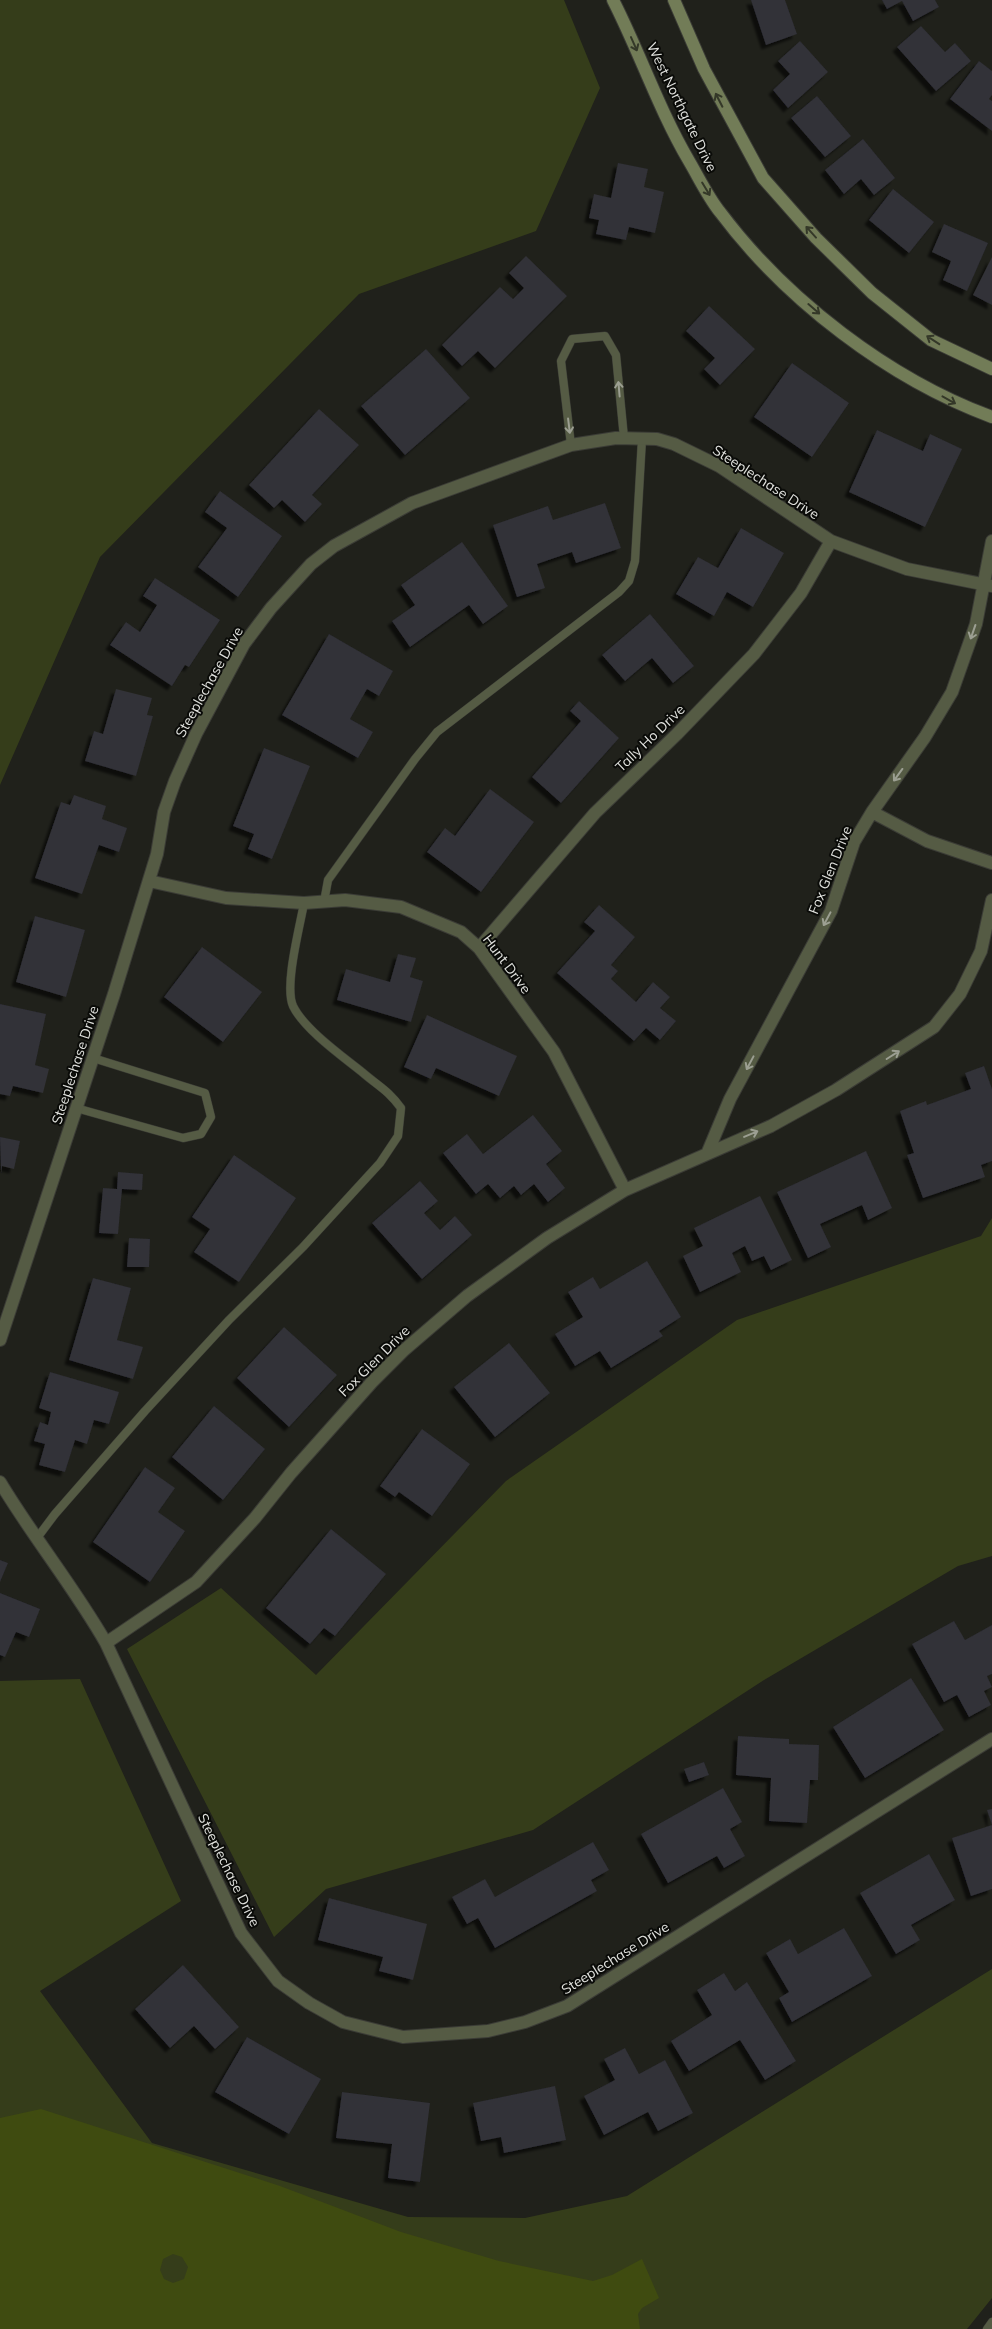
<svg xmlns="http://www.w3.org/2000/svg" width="992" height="2329" viewBox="0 0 992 2329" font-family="Mulish,sans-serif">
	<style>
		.green { fill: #353d1a }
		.water { fill: #3f4b10; fill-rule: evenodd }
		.building { fill: #303037; filter: url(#shadow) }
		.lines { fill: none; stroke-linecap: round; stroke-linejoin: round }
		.service-casing { stroke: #3b3c36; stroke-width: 9 }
		.minor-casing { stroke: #3b3c36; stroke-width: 14 }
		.secondary-casing { stroke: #3b3c36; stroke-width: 14 }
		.service { stroke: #555b44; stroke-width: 8 }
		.minor { stroke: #555b44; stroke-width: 12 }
		.secondary { stroke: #727c57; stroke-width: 12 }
		.oneway { stroke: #343828 }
		.oneway2 { stroke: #9c9f92 }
		.labels { text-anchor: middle; stroke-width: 4; stroke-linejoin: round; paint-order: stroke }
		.street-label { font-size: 14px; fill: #e2e3df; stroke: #0a0b08 }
	</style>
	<defs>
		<filter id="shadow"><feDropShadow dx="-4.5" dy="4.5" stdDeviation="1" flood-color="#0009"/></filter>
	</defs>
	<rect width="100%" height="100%" fill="#20211b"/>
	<path class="green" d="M0,0H564L600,88L536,231L359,294L100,557L0,785Z
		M992,1218V1556L958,1566L764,1680L533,1830L326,1889L274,1937L127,1649L221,1588L316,1675L506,1481L737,1320L981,1236Z
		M80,1679L181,1901L40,1991L152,2143L408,2217L525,2218L627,2196L992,1969V2298L967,2329H0V1681Z"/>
	<path class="water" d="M41,2109L280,2186L401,2232L499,2261L593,2281L612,2275L642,2259L659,2298L642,2308L638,2314L640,2329H0V2118ZM173,2254L182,2257L188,2267L184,2279L173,2283L164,2279L160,2270L163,2259Z"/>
	<path class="building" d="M751,0H785L797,34L766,45Z
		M882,0H935L939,7L913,21L902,1L887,9Z
		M921,26L945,52L955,43L971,61L936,91L897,47Z
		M800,41L828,72L788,108L773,90L790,74L778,61Z
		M979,61L992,71V95L989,99L992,101V131L950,99Z
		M817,96L851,136L825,157L791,118Z
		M863,139L895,178L874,195L861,179L844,194L825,170Z
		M618,163L648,169L644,187L664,192L655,233L629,227L626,240L596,234L599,220L589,218L594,194L611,198Z
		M893,189L934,222L909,253L869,220Z
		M944,224L988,243L967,291L943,280L951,261L932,252Z
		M526,256L567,296L495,368L478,351L462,366L442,345L500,287L513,299L524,288L509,273Z
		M992,257V305L973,295Z
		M709,306L755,349L720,385L704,369L715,358L686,331Z
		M426,349L470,398L405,455L361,406Z
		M792,363L849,403L812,457L754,417Z
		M319,409L359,445L312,495L322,504L305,522L282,500L274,508L249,485Z
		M877,430L923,451L930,434L962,449L925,527L849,492Z
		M220,491L282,536L238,597L198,567L227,528L205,512Z
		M605,503L621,548L576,563L572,552L537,564L545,588L517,597L493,525L548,506L553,520Z
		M741,528L784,553L753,607L727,592L714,616L676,594L698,557L718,568Z
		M462,542L508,606L483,624L469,605L410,647L392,621L415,605L401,585Z
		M155,578L220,620L189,667L185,665L172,686L110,645L126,622L140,632L157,605L143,596Z
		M650,614L694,666L673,683L652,658L625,681L602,655Z
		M329,634L393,671L379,696L367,689L350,719L373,732L358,758L282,715Z
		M116,689L152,698L147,715L153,716L136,776L85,761L94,731L103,734Z
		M579,701L619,738L561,803L532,777L581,721L570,711Z
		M264,748L310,766L272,859L248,849L254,834L233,826Z
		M490,789L534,822L481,892L427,852L445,828L455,836Z
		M74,795L106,806L102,819L127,828L119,852L99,845L82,894L35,878L61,802L70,805Z
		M599,905L635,937L611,965L618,971L611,979L636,1002L653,982L670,997L660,1008L676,1021L660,1040L646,1028L634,1041L557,973L595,931L584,922Z
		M35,916L85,930L66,997L16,982Z
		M202,947L262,992L223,1042L164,997Z
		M398,954L416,958L410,977L423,981L411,1022L337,1000L346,969L390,982Z
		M0,1004L46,1014L35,1065L49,1069L43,1093L13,1086L10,1096L0,1094Z
		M427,1015L517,1056L499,1096L436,1068L431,1079L404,1067Z
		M984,1066L992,1089V1161L981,1165L985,1177L923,1198L907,1155L914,1153L900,1111L926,1101L927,1105L971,1089L965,1073Z
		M533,1115L562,1151L546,1164L565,1188L548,1202L534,1184L521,1195L514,1186L500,1198L488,1184L476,1194L443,1153L467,1134L483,1154Z
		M0,1137L20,1141L14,1169L2,1166L1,1173Z
		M866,1151L892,1208L868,1220L862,1205L820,1224L831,1247L808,1258L777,1192Z
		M234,1155L296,1198L239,1282L194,1252L210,1229L192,1217Z
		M118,1172L143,1174L142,1190L122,1189L118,1234L99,1233L103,1188L117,1189Z
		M420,1181L438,1201L424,1213L440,1230L455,1216L472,1235L422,1279L372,1223Z
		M760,1196L792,1260L771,1270L764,1256L752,1261L745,1246L732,1253L741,1272L700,1292L683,1256L703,1246L694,1228Z
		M129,1238L150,1239L149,1267H127Z
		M647,1261L681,1317L659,1331L663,1336L611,1368L600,1351L575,1366L555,1334L583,1317L568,1292L593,1277L600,1289Z
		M93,1278L131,1288L117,1340L143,1347L133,1379L69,1360Z
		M284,1327L337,1375L289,1427L237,1378Z
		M509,1343L550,1393L495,1437L454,1387Z
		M50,1372L119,1392L109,1424L94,1420L87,1444L75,1440L65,1472L39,1465L45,1444L34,1441L40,1422L48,1425L51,1412L39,1408Z
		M214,1406L265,1449L223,1500L172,1457Z
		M422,1429L470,1464L432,1516L399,1492L395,1497L380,1486Z
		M145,1467L175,1488L158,1512L185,1531L150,1582L93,1542Z
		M331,1529L386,1574L335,1636L324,1628L310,1644L266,1608Z
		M0,1560L8,1563L0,1582Z
		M0,1593L40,1609L29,1637L16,1632L5,1657L0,1655Z
		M954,1621L965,1640L992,1625V1674L987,1676L992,1687L984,1691L991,1705L969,1717L957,1695L944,1702L912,1644Z
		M911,1678L944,1730L865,1778L833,1727Z
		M738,1736L789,1739V1744L819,1745L818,1780H810L807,1823L769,1821L771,1778L736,1775Z
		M704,1762L709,1775L689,1782L684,1769Z
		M723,1788L742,1822L730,1829L745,1856L724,1868L717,1856L668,1883L641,1834Z
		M992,1809V1889L971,1896L952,1838L992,1825L987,1810Z
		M593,1842L609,1870L591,1880L597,1891L495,1948L478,1918L467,1924L452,1897L485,1879L495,1897Z
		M929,1854L955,1900L911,1925L920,1940L896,1954L860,1893Z
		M329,1898L427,1924L413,1980L379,1971L383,1957L318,1940Z
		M844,1928L872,1976L792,2022L779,1998L789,1992L766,1953L790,1939L798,1954Z
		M183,1965L239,2027L215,2049L194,2026L170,2048L135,2009Z
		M724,1973L735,1991L747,1982L796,2061L765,2080L740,2040L689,2071L671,2041L712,2015L697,1990Z
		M247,2037L321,2079L289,2134L215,2092Z
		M625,2048L639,2074L665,2060L693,2113L658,2131L648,2112L604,2135L584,2096L615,2080L604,2059Z
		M555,2086L566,2140L504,2153L501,2137L481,2141L473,2103Z
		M342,2092L430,2103L420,2182L388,2178L392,2144L336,2138Z"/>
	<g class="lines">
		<defs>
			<path id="service" d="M571,445L561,361L572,339L605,336L616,355L624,438
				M324,902L328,880L415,759L437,732L619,592L629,581L635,561L642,439
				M76,1108L183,1138L201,1134L211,1117L205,1093L93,1058
				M37,1538L55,1514L145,1411L229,1320L303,1247L380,1163L398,1136L401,1108C388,1090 378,1086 362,1072C342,1056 304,1029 293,1006C284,986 300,926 304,903
				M987,2329L992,2322"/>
			<path id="minor" d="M872,812L927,841L992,863
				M149,881L226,898L304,903L345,900L401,907L461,932L479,948L554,1052L625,1190
				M479,948L595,813L677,734L754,654L801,593L831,541
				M707,1154L730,1099L831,911L854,842L872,812L925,737L952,692L976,624L992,541
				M0,1340L114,994L157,854L164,812L175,781L196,734L244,644L271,608L311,564L334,546L412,503L571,445L616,438L657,439L674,444L719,466L831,541L907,569L992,586
				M0,1482C33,1537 74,1587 106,1643L241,1933L278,1981L309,2003L343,2022L403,2037L488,2031L525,2022L567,2006L992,1739
				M106,1643L196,1582L255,1518L291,1473L372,1382L403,1351L467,1296L547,1238L625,1190L771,1126L836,1090L934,1027L960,994L981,951L992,900"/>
			<path id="secondary" d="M613,0C640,53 659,110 689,161C699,178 708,197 720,212C786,300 889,379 992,417
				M674,0L704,69L763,178L816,238L872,293L931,340L992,369"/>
		</defs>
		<use href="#service" class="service-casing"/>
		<use href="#minor" class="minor-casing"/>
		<use href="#secondary" class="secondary-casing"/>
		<use href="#service" class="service"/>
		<use href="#minor" class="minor"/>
		<use href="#secondary" class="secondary"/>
	</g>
	<defs><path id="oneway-shaft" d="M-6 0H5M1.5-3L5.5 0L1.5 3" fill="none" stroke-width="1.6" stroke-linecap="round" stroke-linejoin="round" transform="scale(1.25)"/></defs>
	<g class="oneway">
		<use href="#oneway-shaft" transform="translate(634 44) rotate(66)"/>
		<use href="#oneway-shaft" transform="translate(719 100) rotate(-117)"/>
		<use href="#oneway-shaft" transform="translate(706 189) rotate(59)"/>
		<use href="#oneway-shaft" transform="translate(811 232) rotate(-132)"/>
		<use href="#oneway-shaft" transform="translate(814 309) rotate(41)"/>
		<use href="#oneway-shaft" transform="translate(933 340) rotate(-147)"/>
		<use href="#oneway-shaft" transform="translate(949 400) rotate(29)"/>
	</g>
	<g class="oneway2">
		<use href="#oneway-shaft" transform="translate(619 389) rotate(-95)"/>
		<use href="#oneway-shaft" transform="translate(569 426) rotate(83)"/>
		<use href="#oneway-shaft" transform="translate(973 632) rotate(109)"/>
		<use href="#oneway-shaft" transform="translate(898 775) rotate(126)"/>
		<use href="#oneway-shaft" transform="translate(827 919) rotate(118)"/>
		<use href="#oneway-shaft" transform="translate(893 1055) rotate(-32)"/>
		<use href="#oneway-shaft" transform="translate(750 1063) rotate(118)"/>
		<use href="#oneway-shaft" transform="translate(751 1134) rotate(-23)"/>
	</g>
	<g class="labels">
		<g class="street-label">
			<text transform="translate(682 107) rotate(64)" y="5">West Northgate Drive</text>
			<text transform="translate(766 482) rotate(33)" y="5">Steeplechase Drive</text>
			<text transform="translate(209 682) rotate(-61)" y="5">Steeplechase Drive</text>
			<text transform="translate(650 738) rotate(-44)" y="5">Tally Ho Drive</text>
			<text transform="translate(830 870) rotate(-68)" y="5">Fox Glen Drive</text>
			<text transform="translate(507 964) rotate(53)" y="5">Hunt Drive</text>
			<text transform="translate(75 1065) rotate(-72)" y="5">Steeplechase Drive</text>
			<text transform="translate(374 1361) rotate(-45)" y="5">Fox Glen Drive</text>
			<text transform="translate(229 1870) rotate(64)" y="5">Steeplechase Drive</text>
			<text transform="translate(615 1958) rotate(-32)" y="5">Steeplechase Drive</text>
		</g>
	</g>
</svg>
